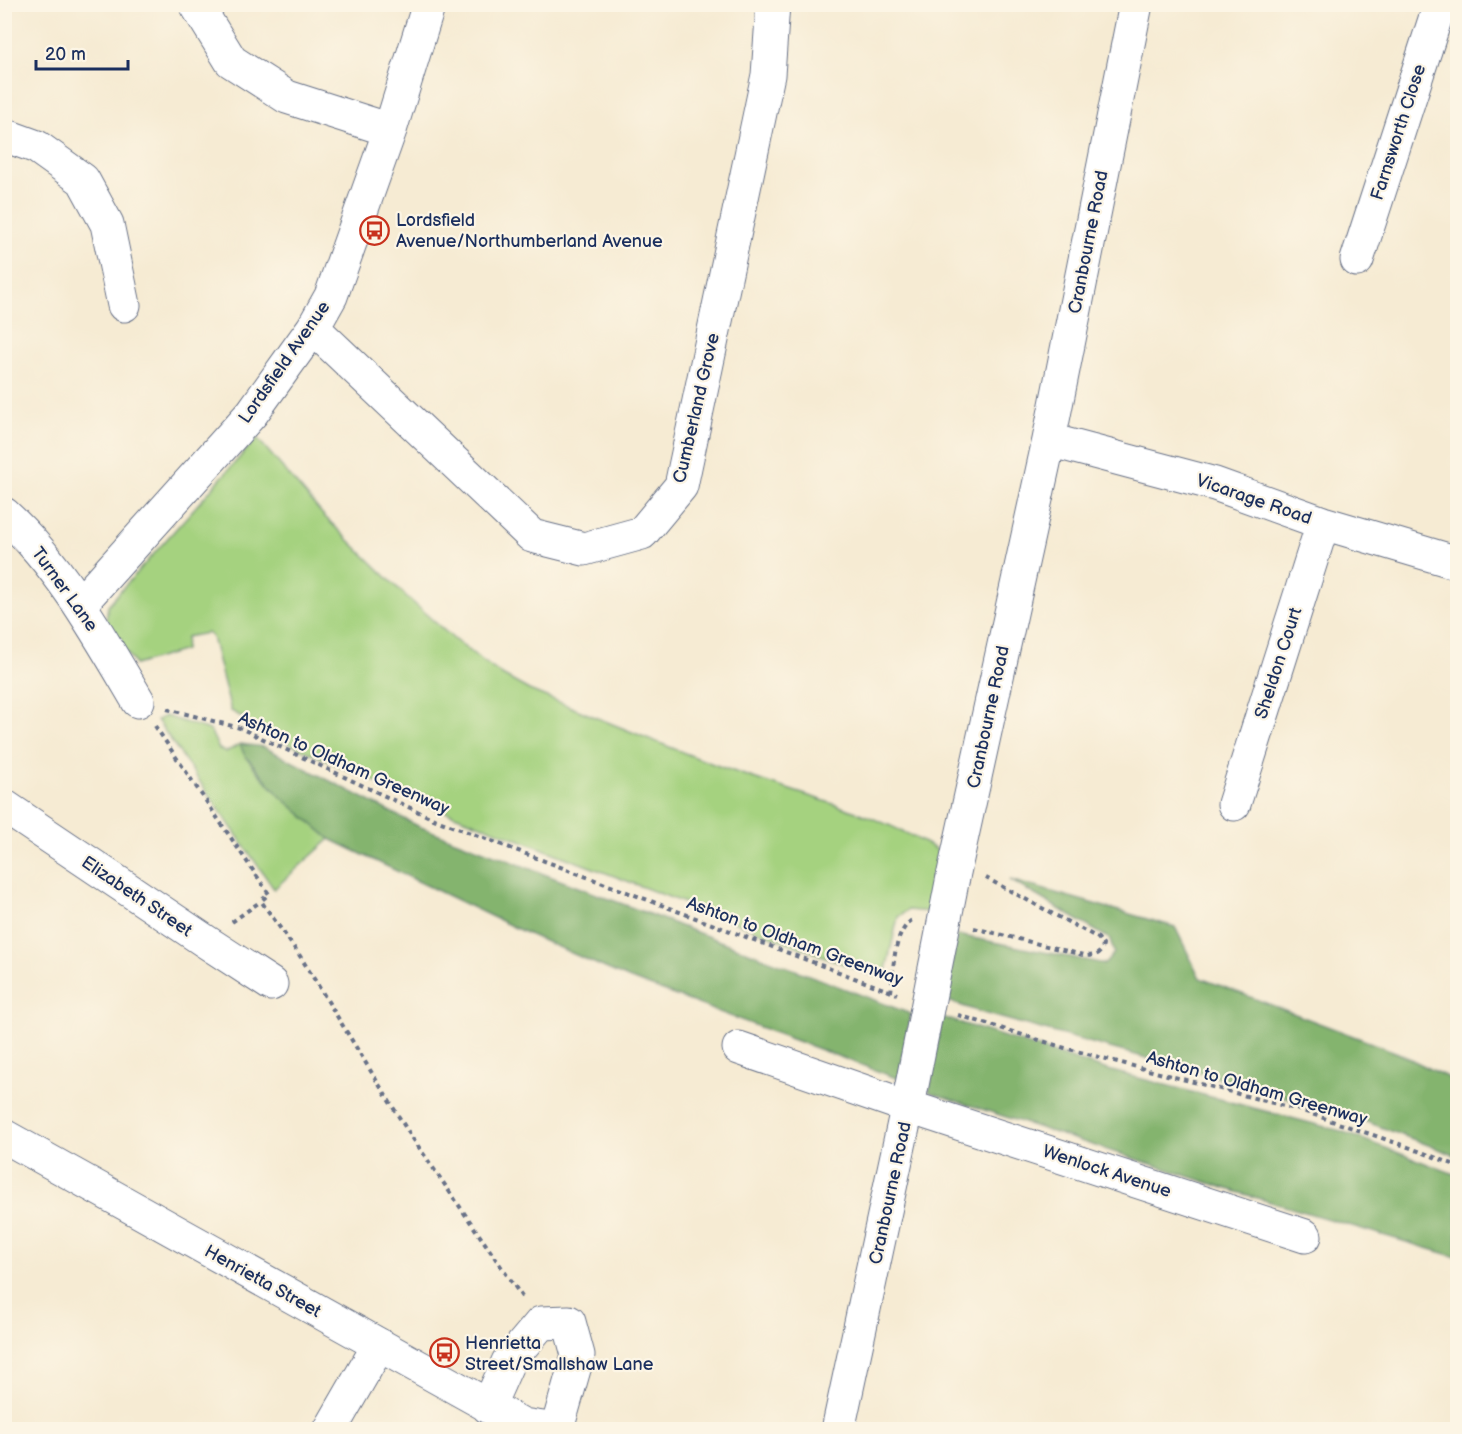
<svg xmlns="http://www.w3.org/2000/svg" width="1462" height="1434" viewBox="0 0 1462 1434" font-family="'Balsamiq Sans',sans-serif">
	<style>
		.green { fill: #a5d27f; stroke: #60806e; stroke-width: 1.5 }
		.forest { fill: #84b46e; stroke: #507266; stroke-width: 1.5 }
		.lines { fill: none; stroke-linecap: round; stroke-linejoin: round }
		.minor-casing { stroke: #687187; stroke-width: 35 }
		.path { stroke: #687187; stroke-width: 4; stroke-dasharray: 4.5 4.5; stroke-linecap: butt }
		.minor { stroke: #fff; stroke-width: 33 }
		.minor-bridge-casing { stroke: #687187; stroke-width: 35; stroke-linecap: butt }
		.minor-bridge { stroke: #fff; stroke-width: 33 }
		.labels { text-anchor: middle; stroke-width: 4.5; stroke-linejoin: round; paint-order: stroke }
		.street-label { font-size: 18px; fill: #1b2f5e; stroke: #fcf5e5 }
		.poi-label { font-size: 18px; fill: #1b2f5e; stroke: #fcf5e5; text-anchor: start }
	</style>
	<rect width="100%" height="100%" fill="#fcf5e5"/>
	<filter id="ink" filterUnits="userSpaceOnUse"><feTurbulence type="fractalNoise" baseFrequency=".0167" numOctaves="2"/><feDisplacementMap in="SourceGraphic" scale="12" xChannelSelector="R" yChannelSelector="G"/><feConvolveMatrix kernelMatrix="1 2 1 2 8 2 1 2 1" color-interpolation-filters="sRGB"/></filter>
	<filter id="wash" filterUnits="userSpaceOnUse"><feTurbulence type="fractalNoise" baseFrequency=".008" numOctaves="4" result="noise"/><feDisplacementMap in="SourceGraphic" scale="24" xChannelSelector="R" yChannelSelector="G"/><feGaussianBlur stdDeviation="1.35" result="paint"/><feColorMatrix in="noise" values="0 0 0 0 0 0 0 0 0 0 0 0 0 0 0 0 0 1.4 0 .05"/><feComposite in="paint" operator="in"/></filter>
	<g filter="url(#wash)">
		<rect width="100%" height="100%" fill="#f6ebd3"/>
		<path class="green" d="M257,438L324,516L407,597L456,641L502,675L529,690C594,716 659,744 724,768C798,795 878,811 945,855L930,912L908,910L898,917L885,974L875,976L426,804L244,724L242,717L231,711L212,637L207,633L186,637L185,650L135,665L106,621L108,605Z
			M165,716L210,730L219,749L226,752L240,744C253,777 303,815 330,839L274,889L157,720Z"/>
		<path class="forest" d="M240,744L264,747L418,826L911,1014L899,1079L628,978L526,933L330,839L280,796L244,754Z
			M1010,880L1175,927L1200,978L1398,1053L1457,1082V1156L1362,1120L1241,1084L983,1013L945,1000L957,935L1105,964L1114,953L1110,939Z
			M942,1017L1108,1070L1341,1131L1457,1175V1257L1237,1192L929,1092Z"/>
	</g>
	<g filter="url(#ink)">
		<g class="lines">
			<defs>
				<path id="minor" d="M196,4L231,61L287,97L390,130
					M4,135L37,147L83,180L107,224L124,305
					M1357,260L1440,4
					M313,328L532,536L584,549L642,533L681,486L768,75L773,4
					M1049,440L1215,484L1323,523L1458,563
					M4,514C61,566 99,635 138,701
					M80,604L252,413L313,328L331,296L390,130L429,4
					M1234,804L1323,523
					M4,806L205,941L271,984
					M953,877L1049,440L1136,4
					M739,1048L909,1107L1305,1236
					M4,1136L523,1425L557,1430
					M488,1407L508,1362L541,1323L569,1322L578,1355L557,1429
					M330,1430L379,1345
					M838,1430L911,1090"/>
			</defs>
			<use href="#minor" class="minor-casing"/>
			<path class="path" d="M167,709L240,728L436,820L897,994
				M155,726L269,894L261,901L300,956L407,1130L522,1297
				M232,922L261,901
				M974,928L1087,956C1096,955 1101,955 1103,945L1098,938L986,878
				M891,992C894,969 892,935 912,920
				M958,1015L1065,1048L1303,1111L1408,1147L1458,1166"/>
			<use href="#minor" class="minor"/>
			<defs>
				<path id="minor-bridge" d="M911,1090L953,877"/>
			</defs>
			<use href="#minor-bridge" class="minor-bridge-casing"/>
			<use href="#minor-bridge" class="minor-bridge"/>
		</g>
	</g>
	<defs>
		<symbol id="bus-ring" viewBox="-11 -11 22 22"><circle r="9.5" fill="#fcf5e5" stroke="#c8321e" stroke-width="1.5"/><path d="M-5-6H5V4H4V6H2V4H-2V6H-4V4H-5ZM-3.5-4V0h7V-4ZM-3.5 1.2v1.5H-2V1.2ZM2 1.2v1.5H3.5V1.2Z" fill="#c8321e"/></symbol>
	</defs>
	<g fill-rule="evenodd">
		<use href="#bus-ring" x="358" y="214" width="33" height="33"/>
		<use href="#bus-ring" x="428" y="1336" width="33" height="33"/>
	</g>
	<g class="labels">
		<g class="street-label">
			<text transform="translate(1398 132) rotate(-72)" y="6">Farnsworth Close</text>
			<text transform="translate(1088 242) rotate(-79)" y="6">Cranbourne Road</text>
			<text transform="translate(284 362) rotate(-55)" y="6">Lordsfield Avenue</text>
			<text transform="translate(696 408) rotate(-77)" y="6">Cumberland Grove</text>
			<text transform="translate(1254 499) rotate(19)" y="6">Vicarage Road</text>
			<text transform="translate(65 589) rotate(54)" y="6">Turner Lane</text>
			<text transform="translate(1278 663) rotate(-72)" y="6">Sheldon Court</text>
			<text transform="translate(988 717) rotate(-78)" y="6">Cranbourne Road</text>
			<text transform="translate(344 763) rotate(24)" y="6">Ashton to Oldham Greenway</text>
			<text transform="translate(137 896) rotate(34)" y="6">Elizabeth Street</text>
			<text transform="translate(795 941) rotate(20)" y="6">Ashton to Oldham Greenway</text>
			<text transform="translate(1257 1088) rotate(16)" y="6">Ashton to Oldham Greenway</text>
			<text transform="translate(1107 1171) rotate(18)" y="6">Wenlock Avenue</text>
			<text transform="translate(890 1193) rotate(-78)" y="6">Cranbourne Road</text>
			<text transform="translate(263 1281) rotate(29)" y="6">Henrietta Street</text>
		</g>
		<g class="poi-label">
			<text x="396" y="226">Lordsfield<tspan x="396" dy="21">Avenue/Northumberland Avenue</tspan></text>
			<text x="465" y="1349">Henrietta<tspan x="465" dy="21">Street/Smallshaw Lane</tspan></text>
		</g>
	</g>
	<rect width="1462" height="1434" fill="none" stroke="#fcf5e5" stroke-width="24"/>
	<path d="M36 60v9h92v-9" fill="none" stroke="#1b2f5e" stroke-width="3"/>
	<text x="45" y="60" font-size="18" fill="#1b2f5e" stroke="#fcf5e5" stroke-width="4.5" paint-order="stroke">20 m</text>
</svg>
